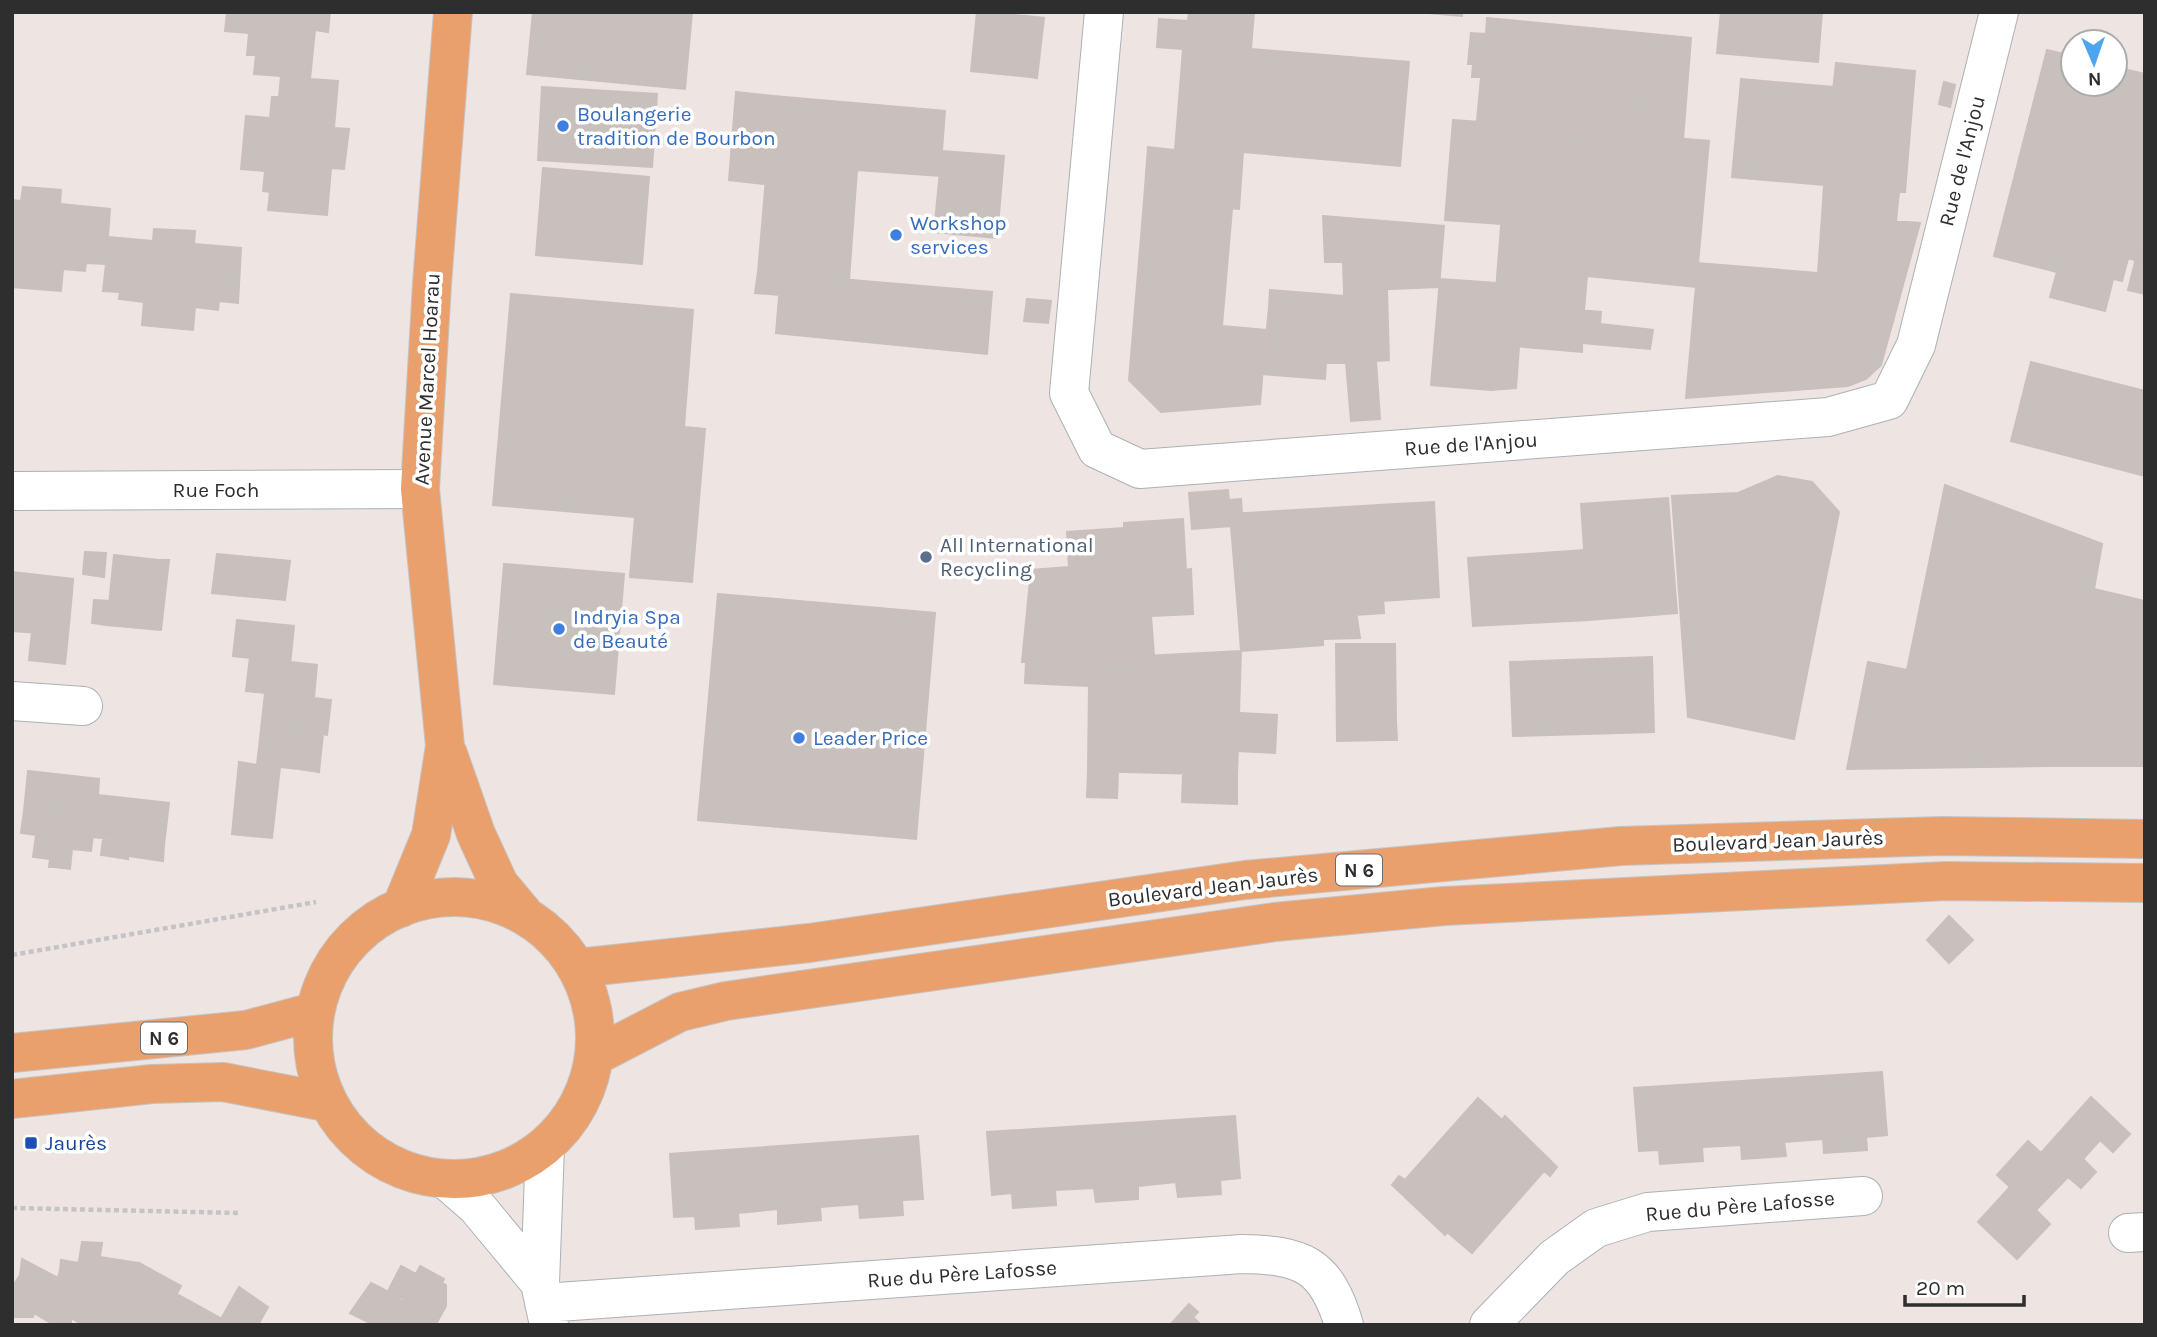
<svg xmlns="http://www.w3.org/2000/svg" width="2157" height="1337" viewBox="0 0 2157 1337" font-family="Karla,sans-serif">
	<style>
		.building { fill: #c7c0bd; stroke: #cabfbb; stroke-width: 2 }
		.lines { fill: none; stroke-linecap: round; stroke-linejoin: round }
		.minor-casing { stroke: #abb1b5; stroke-width: 40 }
		.major-casing { stroke: #c4c4c4; stroke-width: 40 }
		.path { stroke: #c4c4c4; stroke-width: 4.5; stroke-dasharray: 5 3.5; stroke-linecap: butt }
		.minor { stroke: #fff; stroke-width: 38 }
		.major { stroke: #e9a06c; stroke-width: 38 }
		.shop-dot { fill: #3f7fe0; stroke: #fff; stroke-width: 2.5 }
		.service-dot { fill: #5c6f8a; stroke: #fff; stroke-width: 2.5 }
		.transit-dot { fill: #1a4fb4; stroke: #fff; stroke-width: 2.5 }
		.labels { text-anchor: middle; stroke-width: 7; stroke-linejoin: round; paint-order: stroke }
		.shield { fill: #fff; stroke: #6d6d6d; stroke-width: 2 }
		.shield-label { font-size: 19px; font-weight: bold; fill: #2e2e2e }
		.shop-label { font-size: 21px; fill: #366cbe; stroke: #fff; text-anchor: start }
		.street-label { font-size: 21px; fill: #2e2e2e; stroke: #fff }
		.service-label { font-size: 21px; fill: #4e5e75; stroke: #fff; text-anchor: start }
		.transit-label { font-size: 21px; fill: #164399; stroke: #fff; text-anchor: start }
	</style>
	<rect width="100%" height="100%" fill="#eee4e2"/>
	<path class="building" d="M227,12H330L328,32L315,30L310,79L338,81L334,128L349,129L344,169L331,168L327,215L268,210L270,192L263,191L265,171L241,169L246,116L270,118L272,97H279L281,76L254,74L256,55H247L249,33L225,31Z
		M533,12H692L685,89L527,74Z
		M977,12L1026,16L1024,38H1034L1030,77L971,71Z
		M1189,12H1254L1251,49L1409,62L1400,166L1243,152L1239,209L1144,201L1148,147L1175,150L1183,49L1157,47L1159,19L1188,21Z
		M1416,12H1462V16Z
		M1721,12H1755L1751,56L1717,53Z
		M1755,12H1822L1818,62L1751,56Z
		M1026,16L1044,18L1037,78L1030,77L1034,38H1024Z
		M1487,18L1691,38L1685,115L1626,110L1625,135L1477,121L1481,77H1472L1473,64H1468L1471,33L1486,34Z
		M2047,50L2073,56V84H2115V67L2145,74V256L2137,254L2135,260L2119,256L2105,311L2050,297L2057,272L1994,256Z
		M1836,63L1904,70L1893,191L1899,192L1896,221L1833,216L1836,186L1824,185L1826,173L1733,166L1740,91L1832,99Z
		M1904,70L1915,71L1905,192L1893,191Z
		M1741,79L1833,87L1832,99L1740,91Z
		M1944,82L1955,85L1950,107L1939,104Z
		M542,87L657,94L652,167L538,160Z
		M736,92L773,96L765,184L729,180Z
		M773,96L945,111L940,176L857,170L849,280L758,272Z
		M1626,110L1685,115L1683,139L1625,135Z
		M1453,120L1509,124L1501,224L1445,220Z
		M1509,124L1709,141L1696,287L1587,276L1584,310L1495,303Z
		M942,151L993,155L986,237L934,232Z
		M993,155L1004,156L997,238L986,237Z
		M1733,166L1826,173L1824,185L1732,177Z
		M543,168L649,177L642,264L536,255Z
		M1824,185L1836,186L1833,216H1822Z
		M23,187L61,190L60,204L110,209L108,237L153,241L154,229L195,231L194,244L241,248L238,303L219,301L218,310L195,307L193,330L142,325L144,302L119,299L120,292L103,291L106,264L86,263L85,271L63,269L61,291L12,287V200L21,201Z
		M1144,201L1232,209L1222,326L1266,330L1260,404L1161,412L1129,380Z
		M1323,216L1444,226L1439,287L1344,291L1343,262H1325Z
		M1822,216L1920,223L1881,365L1866,379L1848,386L1686,398L1698,263L1818,273Z
		M2137,254L2145,256V294L2128,290Z
		M2119,256L2128,259L2122,281L2114,279Z
		M758,272L780,274L779,295L755,293Z
		M781,274L992,292L987,354L776,333Z
		M1440,279L1496,283L1491,344L1519,347L1516,388L1491,390L1431,385Z
		M1387,289L1389,360L1346,363L1344,291Z
		M1270,290L1332,295L1331,313L1269,307Z
		M511,294L693,310L684,427L705,429L692,582L630,577L635,517L493,505Z
		M1332,295L1344,296L1346,363H1326Z
		M1027,299L1051,301L1048,323L1024,321Z
		M1495,303L1601,312L1600,324L1653,330L1650,349L1582,343V352L1491,344Z
		M1269,307L1331,313L1326,363L1264,358Z
		M1264,358L1326,363L1325,379L1262,374Z
		M1376,361L1380,419L1351,421L1346,363Z
		M2031,362L2145,391V476L2011,441Z
		M1778,476L1812,482L1839,512L1794,739L1688,717L1672,496L1738,493Z
		M1945,485L2089,539L2046,766L1847,769L1868,662L1907,670Z
		M1228,490L1231,526L1192,529L1189,493Z
		M1668,498L1677,613L1589,620L1581,504Z
		M1241,499L1242,514H1230L1229,500Z
		M1434,502L1436,540L1380,542L1378,505Z
		M1378,505L1384,613L1355,615V604L1238,611L1230,514Z
		M1183,519L1186,570L1191,569L1193,614L1151,616L1154,656L1022,662L1031,570L1069,567L1067,532L1124,528V523Z
		M2089,539L2102,544L2094,589L2145,601V766H2046Z
		M1436,540L1439,597L1383,601L1380,542Z
		M1584,550L1589,620L1473,626L1468,558Z
		M85,552L106,553L104,577L83,574Z
		M217,554L290,561L285,600L212,593Z
		M114,555L157,560L150,629L107,625Z
		M157,560H169L161,630L150,629Z
		M504,564L624,574L614,694L494,684Z
		M12,572L73,579L72,593L12,587Z
		M12,587L72,593L68,635L12,631Z
		M718,594L935,613L916,839L698,820Z
		M94,600L109,601L107,625L92,623Z
		M1355,604L1360,638L1323,639V645L1241,651L1238,611Z
		M237,620L254,622L250,658L233,656Z
		M254,622L294,626L287,695L306,697L298,769L280,767L272,838L232,834L239,762L257,765L265,693L246,691Z
		M32,632L68,635L65,664L29,660Z
		M1336,644H1395L1396,721H1383V740L1337,741Z
		M1241,651L1237,775L1088,771L1089,686L1025,683L1026,662Z
		M1652,657L1654,732L1513,736L1510,662Z
		M290,662L317,665L314,698L287,695Z
		M306,697L331,700L327,735L302,732Z
		M1240,713L1277,715L1275,753L1238,751Z
		M1383,721H1396L1397,740H1383Z
		M302,732L323,734L319,772L298,769Z
		M28,771L99,779L98,795L169,803L164,845L93,837L95,819L24,811Z
		M1088,771H1118L1117,798L1087,797Z
		M1183,773L1237,775V804L1182,802Z
		M24,811L60,815L53,867H49L50,859L33,857L36,835L21,833Z
		M60,815L95,819L91,851L72,849L70,869L53,867Z
		M103,839L129,841L128,859L101,855Z
		M129,841L164,845L163,861L128,856Z
		M1949,916L1973,940L1949,963L1927,940Z
		M1882,1072L1887,1135L1866,1137L1867,1150L1824,1153L1823,1139L1784,1142L1786,1156L1742,1159L1741,1145L1702,1147L1703,1161L1660,1164L1659,1150L1639,1151L1634,1088Z
		M2091,1097L2130,1134L2113,1152L2100,1140L2083,1159L2096,1172L2081,1188L2068,1177L2036,1210L2050,1224L2017,1259L1978,1222L2010,1187L1997,1175L2028,1141L2041,1153Z
		M1478,1098L1502,1120L1505,1116L1557,1167L1550,1176L1544,1171L1472,1253L1447,1232L1445,1235L1392,1185L1399,1176L1405,1180Z
		M1235,1116L1240,1178L1220,1180L1221,1194L1178,1197L1176,1182L1138,1186V1199L1096,1202L1094,1188L1055,1190L1056,1205L1013,1208L1012,1193L992,1195L987,1132Z
		M918,1136L923,1199L902,1200L903,1215L860,1218L859,1204L820,1207L821,1220L778,1224V1209L738,1213L739,1226L696,1229L695,1216L674,1217L670,1154Z
		M82,1242L102,1243L96,1284L90,1296L58,1278L60,1270L77,1273Z
		M100,1257L139,1263L135,1288L129,1300L96,1284Z
		M22,1259L58,1278L51,1291L20,1275Z
		M61,1260L79,1263L77,1273L60,1270Z
		M139,1263L181,1286L170,1307L135,1288Z
		M401,1266L416,1274L403,1299L388,1291Z
		M420,1266L444,1279L442,1283L446,1285V1306L436,1324L438,1325H372L366,1321L383,1289L402,1301Z
		M20,1275L51,1291L58,1278L90,1296L96,1284L129,1300L135,1288L170,1307L177,1294L233,1325H83L71,1318V1323L49,1322L34,1313L33,1317H12V1287Z
		M371,1283L383,1289L366,1321L350,1313Z
		M239,1287L268,1307L258,1325H233L221,1319Z
		M1189,1304L1198,1312L1193,1317L1201,1325H1170Z"/>
	<g class="lines">
		<defs>
			<path id="minor" d="M1104,12L1069,393L1097,449L1140,469L1828,417L1889,400L1916,345L1999,12
				M12,491L420,489
				M12,701L83,706
				M545,1147L540,1283L549,1325
				M446,1180L477,1207L540,1283
				M2128,1233L2145,1232
				M544,1303L1242,1254C1302,1255 1326,1264 1344,1325
				M1489,1325L1554,1258L1596,1228L1648,1212L1863,1196"/>
			<path id="major" d="M448,754L476,834L499,884L524,914
				M313 1038a141 141 0 1 1 282 0a141 141 0 1 1-282 0Z
				M401,908L431,835L445,746L420,489L432,284L453,12
				M578,968L809,943L1245,880L1621,846L1942,836L2145,839
				M12,1053L246,1030L313,1012
				M595,1056L680,1012L726,1001L1275,922L1444,906L1946,881L2145,883
				M12,1099L152,1084L223,1082L326,1102"/>
		</defs>
		<use href="#minor" class="minor-casing"/>
		<use href="#major" class="major-casing"/>
		<path class="path" d="M12,955L316,902
			M12,1208L239,1213"/>
		<use href="#minor" class="minor"/>
		<use href="#major" class="major"/>
	</g>
	<g class="shop-dot">
		<circle cx="563" cy="126" r="7"/>
		<circle cx="896" cy="235" r="7"/>
		<circle cx="559" cy="629" r="7"/>
		<circle cx="799" cy="738" r="7"/>
	</g>
	<circle class="service-dot" cx="926" cy="557" r="7"/>
	<rect class="transit-dot" x="24" y="1136" width="14" height="14" rx="3.5"/>
	<g class="labels">
		<g class="shield">
			<rect x="1336" y="854.5" width="46" height="31" rx="5"/>
			<rect x="141" y="1022.5" width="46" height="31" rx="5"/>
		</g>
		<g class="shield-label">
			<text x="1359" y="877">N 6</text>
			<text x="164" y="1045">N 6</text>
		</g>
		<g class="shop-label">
			<text x="577" y="121">Boulangerie<tspan x="577" dy="24">tradition de Bourbon</tspan></text>
			<text x="910" y="230">Workshop<tspan x="910" dy="24">services</tspan></text>
			<text x="573" y="624">Indryia Spa<tspan x="573" dy="24">de Beauté</tspan></text>
			<text x="813" y="745">Leader Price</text>
		</g>
		<g class="street-label">
			<text transform="translate(1962 161) rotate(-76)" y="7">Rue de l'Anjou</text>
			<text transform="translate(427 379) rotate(-87)" y="7">Avenue Marcel Hoarau</text>
			<text transform="translate(1471 444) rotate(-4)" y="7">Rue de l'Anjou</text>
			<text x="216" y="497">Rue Foch</text>
			<text transform="translate(1778 841) rotate(-2)" y="7">Boulevard Jean Jaurès</text>
			<text transform="translate(1213 887) rotate(-7)" y="7">Boulevard Jean Jaurès</text>
			<text transform="translate(1740 1206) rotate(-5)" y="7">Rue du Père Lafosse</text>
			<text transform="translate(962 1274) rotate(-4)" y="7">Rue du Père Lafosse</text>
		</g>
		<g class="service-label">
			<text x="940" y="552">All International<tspan x="940" dy="24">Recycling</tspan></text>
		</g>
		<g class="transit-label">
			<text x="45" y="1150">Jaurès</text>
		</g>
	</g>
	<rect width="2157" height="1337" fill="none" stroke="#2e2e2e" stroke-width="28"/>
	<g transform="translate(2094 63) rotate(178)"><circle r="33" fill="#ffffff" stroke="#ababab" stroke-width="2"/>
	<path d="M0-5L12 26L0 18L-12 26Z" fill="#4ea5ef"/>
	<text y="-10" font-size="19" font-weight="bold" text-anchor="middle" fill="#2e2e2e">N</text>
	</g>
	<path d="M1905 1295v10h119v-10" fill="none" stroke="#2e2e2e" stroke-width="3.5"/>
	<text x="1916" y="1295" font-size="21" fill="#2e2e2e" stroke="#ffffff" stroke-width="5" paint-order="stroke">20 m</text>
</svg>
